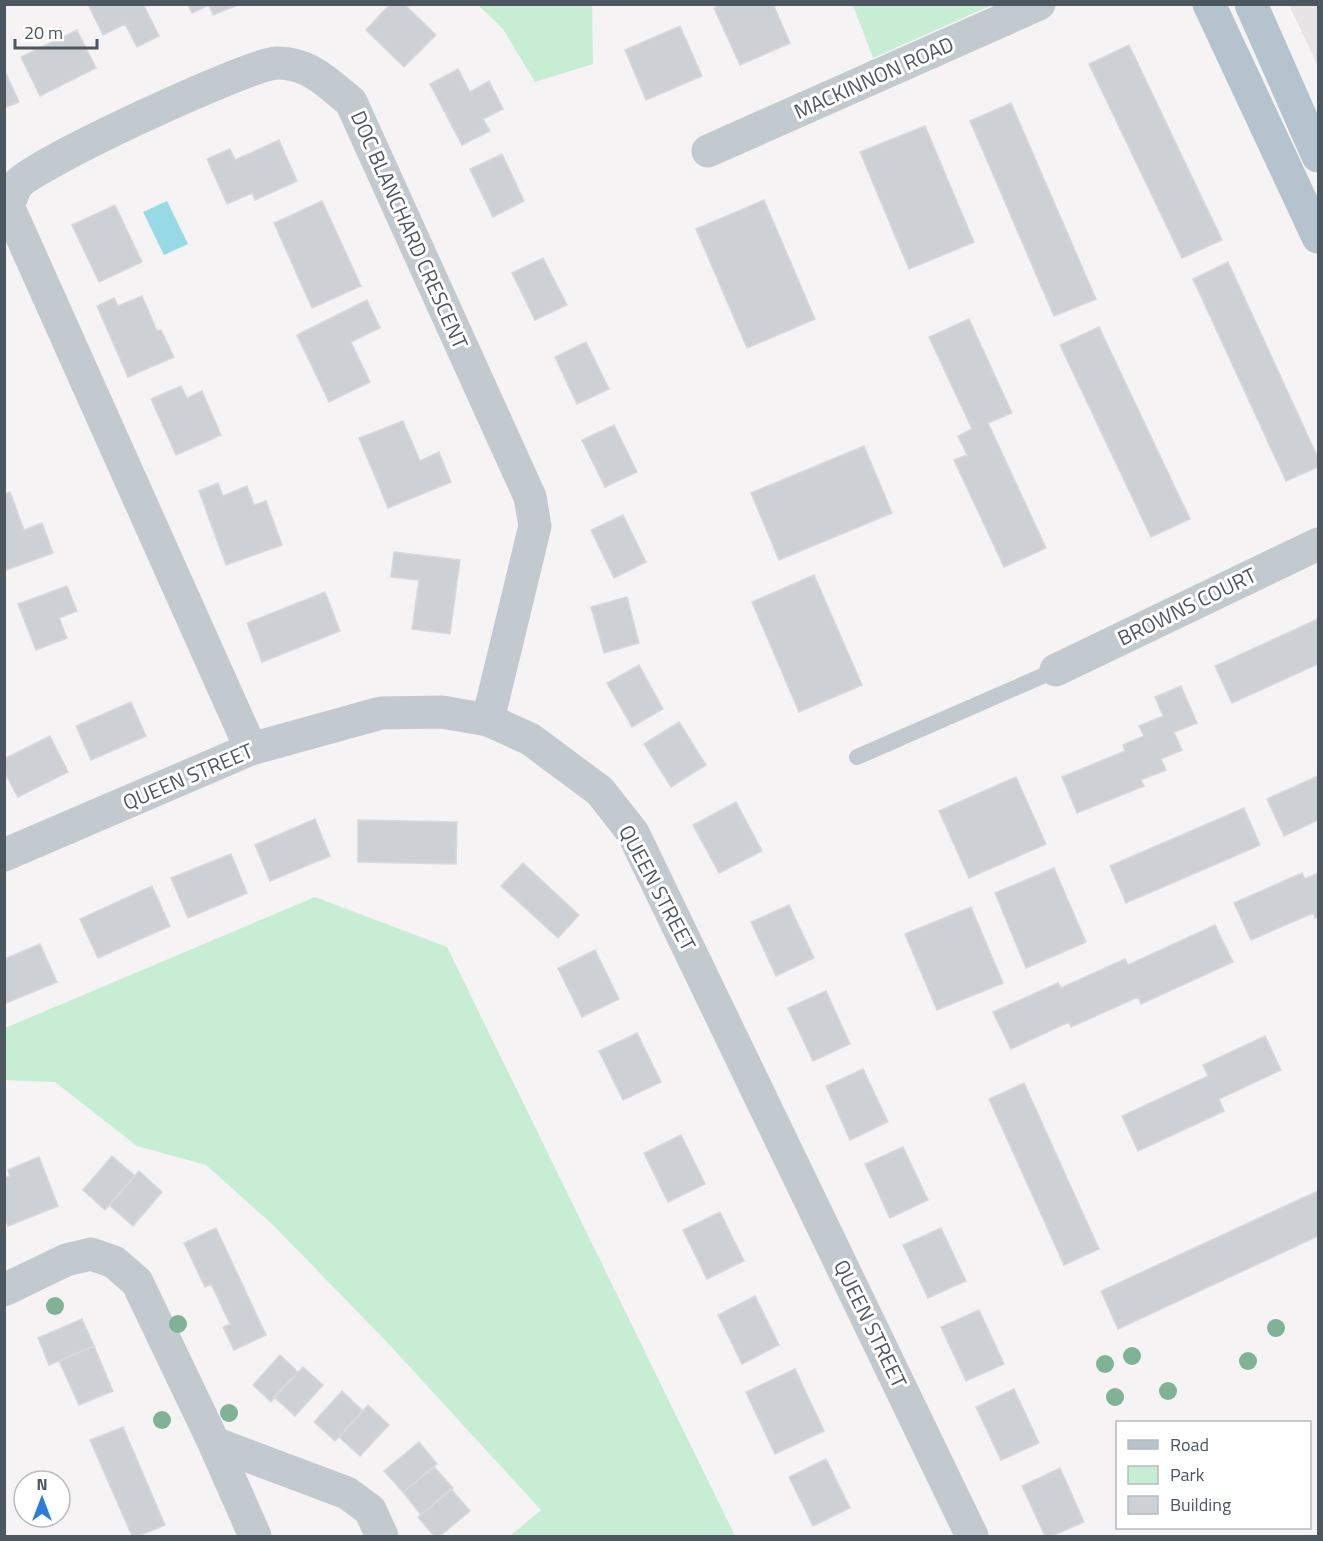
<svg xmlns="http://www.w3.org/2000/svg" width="1323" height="1541" viewBox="0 0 1323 1541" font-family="'Titillium Web',sans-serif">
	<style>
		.education { fill: #e6e4e4 }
		.green { fill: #c7edd4 }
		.water { fill: #98d9e6 }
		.building { fill: #cdd0d4; stroke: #d7d9dd; stroke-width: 1.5 }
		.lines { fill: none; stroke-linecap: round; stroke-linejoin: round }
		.lane { stroke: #c2cad0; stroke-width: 16 }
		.street { stroke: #c2cad0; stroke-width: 33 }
		.primary { stroke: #b5c3ce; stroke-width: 33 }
		.tree { fill: #80b296 }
		.labels { text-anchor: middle; stroke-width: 6; stroke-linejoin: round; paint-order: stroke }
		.street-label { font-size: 21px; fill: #4c575f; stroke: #fff }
	</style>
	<rect width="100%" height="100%" fill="#f5f3f3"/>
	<path class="education" d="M1289,5H1318V66Z"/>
	<path class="green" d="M478,5H592L593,64L535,82L503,29Z
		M853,5H992L873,58Z
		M315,897L447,947L735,1536H510L541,1510L386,1341L272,1224L206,1165L137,1146L55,1082L5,1080V1028Z"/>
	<path class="water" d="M167,201L188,244L164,255L143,212Z"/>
	<path class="building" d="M88,4H143L159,36L137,47L125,24L103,35Z
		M188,4H240L213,15L209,5L192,13Z
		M390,4H404L436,35L404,67L366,30Z
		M722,4H773L790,43L740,65L714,8Z
		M680,26L702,76L646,100L625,50Z
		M77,30L96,68L40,96L21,57Z
		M1129,45L1222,240L1182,258L1089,64Z
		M4,69L19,102L4,108Z
		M458,69L470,92L489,81L503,109L483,119L490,131L462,145L430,84Z
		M1011,103L1096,299L1054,316L970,121Z
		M925,126L974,242L909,269L860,152Z
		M279,140L297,181L255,200L252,193L227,204L207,159L230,149L235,160Z
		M502,154L524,201L493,217L470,169Z
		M764,200L815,319L747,348L696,229Z
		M322,201L361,286L312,308L274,223Z
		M115,205L142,262L99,282L72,225Z
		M543,258L567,305L535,320L512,273Z
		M1228,262L1318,458V467L1286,481L1193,279Z
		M142,296L157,331L161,330L174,357L128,377L97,306L114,298L118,306Z
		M367,300L380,328L351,342L370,382L329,402L297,335Z
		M969,319L1012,413L988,423L1046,548L1004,567L954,460L967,455L958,436L972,429L929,337Z
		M1099,327L1190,519L1151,537L1060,345Z
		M586,342L609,389L577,404L555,357Z
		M181,386L187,398L202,391L221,435L176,455L151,399Z
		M403,421L420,461L439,452L451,482L388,508L359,438Z
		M614,425L637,472L605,487L582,440Z
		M864,446L892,513L779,560L751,493Z
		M218,483L223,496L247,486L254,505L266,501L282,545L226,565L199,491Z
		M10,492L24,530L42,523L53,553L4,571V494Z
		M623,515L646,562L614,578L591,530Z
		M394,552L460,560L450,634L412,629L419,580L391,577Z
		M814,575L862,685L799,712L752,602Z
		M67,586L77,611L59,618L67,638L36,650L18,604Z
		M325,592L340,631L262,662L247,623Z
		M627,597L639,643L604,653L591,607Z
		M1318,619V664L1232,703L1215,666Z
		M639,665L663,709L632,727L607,683Z
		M1181,686L1197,723L1174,732L1182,750L1161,759L1166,770L1141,780L1144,786L1077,813L1062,777L1125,751L1123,745L1144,736L1139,726L1163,716L1155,697Z
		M131,702L146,736L91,760L76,726Z
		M679,722L706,765L671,787L644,744Z
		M50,736L68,772L18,797L4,771V759Z
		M1318,776V820L1284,836L1267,799Z
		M1016,777L1046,844L969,878L939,811Z
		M736,802L762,851L719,873L693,825Z
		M1244,808L1260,845L1126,903L1110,866Z
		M315,819L330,856L270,881L255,845Z
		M358,820L457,822L456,864L358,862Z
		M231,854L247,893L188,918L171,878Z
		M523,863L579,915L558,938L501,886Z
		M1054,868L1086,942L1026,968L995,893Z
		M1302,873L1305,879L1318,873V917L1315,918L1313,913L1251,940L1234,903Z
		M152,886L170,926L98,958L80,919Z
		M789,905L814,958L776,976L751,922Z
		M971,907L1003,983L937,1010L905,934Z
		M1215,925L1233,962L1141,1004L1138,997L1071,1027L1069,1022L1011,1049L993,1012L1058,983L1061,988L1125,959L1128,965Z
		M40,944L57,982L4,1004V959Z
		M595,950L619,999L582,1017L558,968Z
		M826,991L850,1044L813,1061L788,1008Z
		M637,1033L661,1082L623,1100L599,1051Z
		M1265,1036L1281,1070L1219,1099L1224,1111L1138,1151L1122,1116L1208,1076L1203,1065Z
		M863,1069L888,1122L850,1140L826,1086Z
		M1024,1083L1099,1249L1064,1265L989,1099Z
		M681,1135L705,1184L668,1202L644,1153Z
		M903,1147L928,1200L890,1218L865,1164Z
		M112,1156L135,1176L105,1210L83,1190Z
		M39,1157L58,1206L8,1226L4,1218V1178L10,1176L8,1170Z
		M139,1171L162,1192L133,1226L109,1205Z
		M1318,1191V1236L1118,1329L1101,1291Z
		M720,1212L744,1261L707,1279L683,1230Z
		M216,1228L266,1335L234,1350L223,1327L230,1324L211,1284L205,1287L184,1243Z
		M941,1228L966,1281L928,1298L903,1245Z
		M755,1296L779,1345L742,1364L718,1315Z
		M979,1310L1004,1364L966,1381L941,1327Z
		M82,1319L94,1346L49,1365L38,1338Z
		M94,1346L113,1391L79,1405L59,1361Z
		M280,1355L298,1372L271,1402L253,1385Z
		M303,1367L323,1385L295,1416L274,1397Z
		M795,1369L824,1431L775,1454L746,1392Z
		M1014,1389L1039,1443L1001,1460L976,1407Z
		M342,1391L363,1411L335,1441L314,1422Z
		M368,1405L389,1425L360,1456L339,1437Z
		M123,1427L165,1525L138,1536H132L90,1440Z
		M419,1442L437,1464L403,1492L384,1471Z
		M826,1459L850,1508L813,1526L789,1477Z
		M434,1467L453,1488L421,1515L403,1492Z
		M1060,1468L1084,1522L1052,1536H1045L1022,1486Z
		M451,1489L470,1511L440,1536H434L418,1517Z"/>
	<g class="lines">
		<path class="lane" d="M857,757L1056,670"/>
		<path class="street" d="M708,151L1039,4
			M1056,670L1318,544
			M251,749L8,206C11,200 13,191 17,185C33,164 247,65 276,63C308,62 328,83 351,102L530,497L535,526L488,720
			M4,855L251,749L381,713L442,712L488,720L530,739L600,791L633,833L972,1536
			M4,1290L66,1260L91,1254L114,1262L137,1282L214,1443L255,1536
			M214,1443L347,1493L370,1510L382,1536"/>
		<path class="primary" d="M1209,4L1318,237
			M1251,4L1318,156"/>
	</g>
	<g class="tree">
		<circle cx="55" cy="1306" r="9"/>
		<circle cx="178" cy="1324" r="9"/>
		<circle cx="1276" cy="1328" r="9"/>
		<circle cx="1132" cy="1356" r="9"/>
		<circle cx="1248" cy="1361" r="9"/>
		<circle cx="1105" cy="1364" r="9"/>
		<circle cx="1168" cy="1391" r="9"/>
		<circle cx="1115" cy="1397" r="9"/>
		<circle cx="229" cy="1413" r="9"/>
		<circle cx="162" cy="1420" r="9"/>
	</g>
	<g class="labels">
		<g class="street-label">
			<text transform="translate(874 78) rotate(-24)" y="7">MACKINNON ROAD</text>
			<text transform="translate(409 230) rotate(66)" y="7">DOC BLANCHARD CRESCENT</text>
			<text transform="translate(1187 607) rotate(-26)" y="7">BROWNS COURT</text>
			<text transform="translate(188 777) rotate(-23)" y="7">QUEEN STREET</text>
			<text transform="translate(657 888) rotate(62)" y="7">QUEEN STREET</text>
			<text transform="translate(870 1324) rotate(64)" y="7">QUEEN STREET</text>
		</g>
	</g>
	<rect width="1323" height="1541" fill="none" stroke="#4c575f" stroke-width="12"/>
	<rect x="1116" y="1421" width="195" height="108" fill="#ffffff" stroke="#b7bcbf" stroke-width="1.5"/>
	<rect x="1128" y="1440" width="30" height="9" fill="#b5c3ce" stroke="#b7bcbf" stroke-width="1.5"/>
	<text x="1170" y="1451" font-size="18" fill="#4c575f">Road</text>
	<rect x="1128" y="1466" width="30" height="18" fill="#c7edd4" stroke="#b7bcbf" stroke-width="1.5"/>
	<text x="1170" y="1481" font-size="18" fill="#4c575f">Park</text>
	<rect x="1128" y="1496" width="30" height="18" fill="#cdd0d4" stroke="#b7bcbf" stroke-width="1.5"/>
	<text x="1170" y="1511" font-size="18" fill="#4c575f">Building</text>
	<g transform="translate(42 1499)"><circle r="28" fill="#ffffff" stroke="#b7bcbf" stroke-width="1.5"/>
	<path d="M0-4.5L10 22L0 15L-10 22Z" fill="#2b7dd7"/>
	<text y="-9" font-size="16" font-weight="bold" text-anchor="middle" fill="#4c575f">N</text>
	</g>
	<path d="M15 39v9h82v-9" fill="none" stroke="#4c575f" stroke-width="3"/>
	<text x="24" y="39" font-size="18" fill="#4c575f" stroke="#ffffff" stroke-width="4.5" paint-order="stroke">20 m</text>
</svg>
